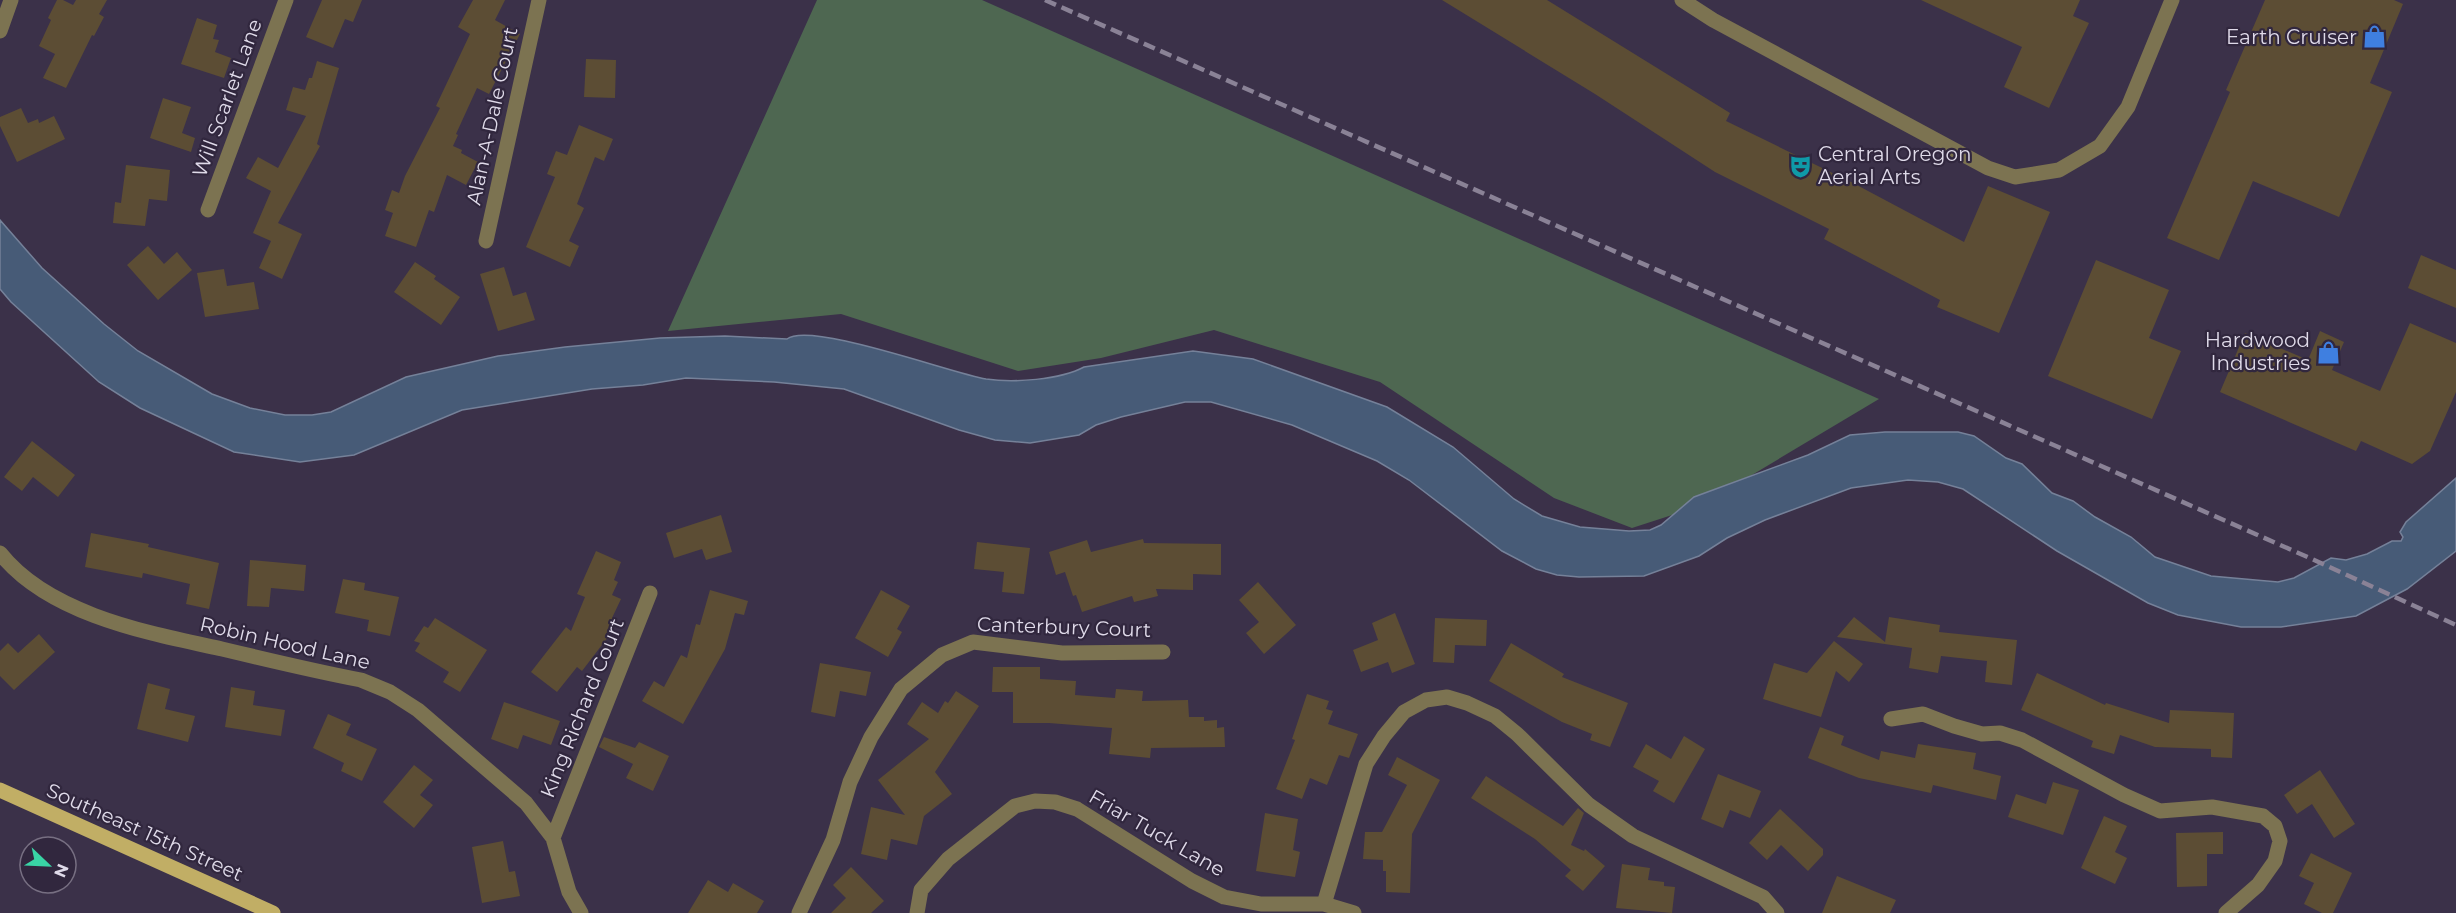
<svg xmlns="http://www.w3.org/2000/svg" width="2456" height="913" viewBox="0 0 2456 913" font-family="Montserrat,sans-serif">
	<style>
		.green { fill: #4e6751 }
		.water { fill: #475b77; stroke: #758199; stroke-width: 1.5 }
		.building { fill: #5c4d34 }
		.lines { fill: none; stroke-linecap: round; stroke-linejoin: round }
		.minor { stroke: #7c7351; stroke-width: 15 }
		.major { stroke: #c1ae65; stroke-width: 15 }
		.rail { stroke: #8a8296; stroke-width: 4.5; stroke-dasharray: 12 6; stroke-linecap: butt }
		.labels { text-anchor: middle; stroke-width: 4.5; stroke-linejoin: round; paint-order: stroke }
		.poi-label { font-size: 20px; fill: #dfdae9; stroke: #31273e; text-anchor: end }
		.street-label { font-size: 20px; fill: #dfdae9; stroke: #31273e }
	</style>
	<rect width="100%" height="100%" fill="#3b3149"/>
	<path class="green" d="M817,0H982L1879,399L1700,506L1632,528L1554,498L1380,382L1214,330L1101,358L1018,371L841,314L668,331Z"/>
	<path class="water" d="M0,220L42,268L104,324L138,351L212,394L250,408L285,415H312L331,412L406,377L498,356L565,347L660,338L725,336L787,339C810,321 951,373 986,379C1013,383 1060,380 1084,367L1193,351L1253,359L1387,407L1453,447L1514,499L1542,516L1580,527L1629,531L1650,530L1661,525L1694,497L1808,455L1850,435L1885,432H1958L1974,436L2006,458L2022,464L2052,493L2073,501L2095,517L2131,537L2155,557L2211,576L2278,582L2294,578L2331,558L2346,560L2367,554L2392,541H2401L2403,537L2400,532L2406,522L2456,478V551L2407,589L2356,616L2281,627H2241L2178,615L2148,603L2057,551L1963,489L1938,482L1908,480L1851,488L1765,520L1727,538L1699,556L1644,576L1579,577L1557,575L1536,569L1502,551L1409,480L1377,461L1292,425L1211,402H1185L1121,417L1096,425L1079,435L1030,443L995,440L959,430L844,389L774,382L686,378L643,385L592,389L462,410L354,455L300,462L234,452L140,408L99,382L11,302L0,289Z"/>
	<path class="building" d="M57,0H63L73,5L76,0H107L99,14L104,17L94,36L92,35L66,88L43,78L55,54L39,46L51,20L48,18Z
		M322,0H362L353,22L345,19L333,48L306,37Z
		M473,0H505L495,20L520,34L489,94L477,88L456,134L458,135L453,146L462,150L461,153L478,162L466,185L447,175L434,212L429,210L416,247L385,236L393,213L385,210L392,190L399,193L405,176L440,108L436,106L470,34L458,27Z
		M1442,0H1547L1730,113L1726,121L1853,183L1964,242L1988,186L2050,212L1999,333L1937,307L1940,300L1824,239L1829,229L1715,172L1595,94Z
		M1921,0H2080L2073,16L2089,23L2049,108L2004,87L2022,47Z
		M2265,0H2394L2403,4L2370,83L2392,92L2339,217L2253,181L2219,260L2167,238L2230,92L2226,90Z
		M197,18L217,25L213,39L219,40L215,52L231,58L224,78L181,64Z
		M586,59L616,60L615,98L584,97Z
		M317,61L339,68L317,144L320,146L278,223L302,234L282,279L259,268L271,241L253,233L271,191L246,178L258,157L278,168L306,116L286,110L293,87L305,90L309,78H312Z
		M163,98L191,107L182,133L195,138L191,152L150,138Z
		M21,108L28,123L38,119L39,123L54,116L65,139L17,162L0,126V117Z
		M579,125L613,139L604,161L595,157L577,204L584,208L569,241L579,246L570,267L526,247L555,177L547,174L556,151L567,155Z
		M126,165L170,170L167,201L149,199L145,226L113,223L115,202L121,203Z
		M148,246L164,264L177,252L192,270L158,300L127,265Z
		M2421,255L2456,270V308L2408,288Z
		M2096,260L2169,290L2149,338L2181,351L2152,419L2048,376Z
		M415,262L436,276L434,279L460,297L441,325L394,292Z
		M504,267L513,296L526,292L535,320L498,331L480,274Z
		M224,269L227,286L254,282L259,309L205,317L197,273Z
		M2410,323L2456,343V392L2430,451L2412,464L2361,441L2356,451L2220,392L2245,333L2308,360L2320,331L2344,342L2332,370L2380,391Z
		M32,441L75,475L58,497L33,477L22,491L4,477Z
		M721,515L732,552L706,560L702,549L674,558L666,533Z
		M91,533L149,544L148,547L219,563L209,609L186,604L190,584L143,573L142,578L85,567Z
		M1143,539L1144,543L1221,544V575L1193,574V590L1156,589L1158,596L1134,602L1132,596L1082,612L1076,595L1073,596L1065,572L1056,575L1049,552L1087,540L1091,552Z
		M977,542L1030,548L1024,594L1002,592L1004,572L974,569Z
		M596,551L621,562L614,580L618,582L612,595L621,599L612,618L616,620L608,637L582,671L577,667L557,692L531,672L566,627L571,631L585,597L577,594Z
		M250,560L306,565L304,591L271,588L269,607L247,606Z
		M343,579L365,583L364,590L399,597L390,636L367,631L369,620L335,613Z
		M1258,582L1296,625L1264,654L1246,633L1259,622L1239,600Z
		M710,590L748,601L744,615L735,613L725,649L683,724L642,701L654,681L664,687L681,655L687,658L696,624L700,625Z
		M881,590L910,606L897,629L902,632L888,657L855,638Z
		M1395,613L1415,664L1392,673L1388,662L1361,672L1353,650L1378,640L1372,623Z
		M1854,617L1885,642L1889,617L1940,625L1939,632L2017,640L2012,685L1985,682L1987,661L1941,656L1938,673L1909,668L1912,648L1837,637Z
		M435,618L487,650L460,692L443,682L449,672L415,651L420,643L414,641L424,626L428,628Z
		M1435,618L1487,620L1486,646L1455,645L1454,663L1433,662Z
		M39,634L55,652L14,690L0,676V651L8,643L18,653Z
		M1834,641L1863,664L1849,682L1836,671L1821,717L1763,699L1774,663L1807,673Z
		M1511,643L1564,674L1562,677L1628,703L1610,747L1590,740L1592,734L1562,722L1489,681Z
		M820,663L871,672L866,696L840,691L835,717L811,712Z
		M993,667H1040V679L1076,681L1075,695L1115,698L1116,689L1143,691L1142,701L1188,700L1189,717H1204V721L1217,720V728L1224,727L1225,747L1151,748L1150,758L1109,754L1112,728L1049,723H1013V692H992Z
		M2037,673L2105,705L2106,703L2169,723L2170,710L2234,713L2232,758L2211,757V749L2155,747L2120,735L2114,754L2091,747L2093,741L2021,710Z
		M148,683L170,689L165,709L195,716L188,742L137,729Z
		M231,687L255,691L253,705L285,710L281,736L225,727Z
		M956,691L979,706L935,772L952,794L924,816L917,845L891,839L887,860L861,854L871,807L905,815L878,780L929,739L907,724L922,702L938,713L945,701L948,703Z
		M1307,694L1329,701L1326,709L1333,711L1328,724L1358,734L1349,758L1339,755L1327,785L1310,778L1302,799L1276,789L1295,740L1292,739Z
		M504,702L560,721L551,745L523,735L518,749L491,739Z
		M328,714L351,724L346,735L377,749L362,781L341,771L344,763L313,748Z
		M1820,727L1844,736L1841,745L1879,760L1881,751L1915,758L1918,744L1976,753L1973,769L2001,776L1996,800L1933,785L1931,793L1859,778L1808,758Z
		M1684,736L1705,749L1674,803L1653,791L1659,781L1633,767L1646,744L1671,759Z
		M604,737L635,748L639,742L669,756L653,791L626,778L633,764L599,747Z
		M1397,757L1440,780L1412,834L1410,893L1386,892V871H1383V860L1363,859L1365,832H1382L1407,785L1388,775Z
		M414,765L433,780L420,795L433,805L414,828L383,802Z
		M2320,770L2355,824L2334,838L2312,804L2297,814L2284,795Z
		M1718,774L1761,791L1750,818L1730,810L1723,828L1701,819Z
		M1486,776L1563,826L1578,808L1584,813L1571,845L1584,851L1585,849L1605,866L1583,891L1565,876L1571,870L1535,839L1471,798Z
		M2053,782L2079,790L2063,835L2008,817L2016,794L2046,804Z
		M1780,809L1823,849V855L1808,871L1781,845L1767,860L1749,843Z
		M1265,813L1298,819L1293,850L1300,852L1295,877L1256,871Z
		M2104,816L2127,826L2115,852L2127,858L2115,884L2081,868Z
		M2223,832V854H2207V886L2177,887L2176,833Z
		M503,841L509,872L515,871L520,896L482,903L472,847Z
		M2311,853L2352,873L2333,913H2322L2304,904L2314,883L2299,876Z
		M1622,864L1650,868L1648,880L1664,882V886L1675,887L1672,913L1616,908Z
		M851,867L884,901L871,913H831L846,898L833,885Z
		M1837,876L1896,900L1890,913H1822Z
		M708,880L728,892L733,883L764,901L757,913H688Z"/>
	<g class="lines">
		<path class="minor" d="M1682,0L1713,20L1988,168L2015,177L2059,170L2100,146L2128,107L2172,0
			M0,31L11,0
			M208,210L286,0
			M486,241L539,0
			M0,553C49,615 149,633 222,649C268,660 314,671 361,680L390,692L418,710L526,803L553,838L569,892L581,913
			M1891,719L1923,714L1954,726L1982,734L2000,733L2022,740L2124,795L2160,811L2212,807L2263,816L2275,826L2280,841L2275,861L2258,885L2226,913
			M553,838L650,593
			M1324,904L1366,764L1384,736L1404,712L1426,700L1447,697L1467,703L1495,716L1517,734L1589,805L1633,836L1763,897L1777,913
			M799,913L833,840L850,782L871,737L901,689L942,655L973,642L1062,653L1163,652
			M917,913L921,890L948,859L1015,806L1035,801L1055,802L1077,809L1192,881L1224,897L1261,904H1324L1354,913"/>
		<path class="major" d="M0,790L273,913"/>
		<path class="rail" d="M1045,0L2312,559L2456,625"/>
	</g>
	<defs>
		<symbol id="shop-bare" viewBox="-9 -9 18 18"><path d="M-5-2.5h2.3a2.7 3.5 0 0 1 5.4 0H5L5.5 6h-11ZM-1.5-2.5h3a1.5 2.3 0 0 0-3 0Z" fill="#3f7fe0" stroke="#31273e" stroke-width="2.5" paint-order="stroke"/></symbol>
		<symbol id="theatre-bare" viewBox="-9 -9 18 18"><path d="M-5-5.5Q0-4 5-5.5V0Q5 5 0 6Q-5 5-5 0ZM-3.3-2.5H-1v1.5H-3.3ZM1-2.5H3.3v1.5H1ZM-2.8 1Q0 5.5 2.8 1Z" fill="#0f9aa8" stroke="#31273e" stroke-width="2.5" paint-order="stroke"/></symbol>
	</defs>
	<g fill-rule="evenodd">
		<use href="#shop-bare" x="2358" y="20" width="33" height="33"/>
		<use href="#theatre-bare" x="1784" y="150" width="33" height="33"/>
		<use href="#shop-bare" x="2312" y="336" width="33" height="33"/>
	</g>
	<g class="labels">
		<g class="poi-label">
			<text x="2357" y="44">Earth Cruiser</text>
			<text x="1818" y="161" text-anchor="start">Central Oregon<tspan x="1818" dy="23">Aerial Arts</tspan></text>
			<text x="2310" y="347">Hardwood<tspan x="2310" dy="23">Industries</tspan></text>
		</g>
		<g class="street-label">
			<text transform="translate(227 98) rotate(-70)" y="7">Will Scarlet Lane</text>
			<text transform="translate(492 116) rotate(-78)" y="7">Alan-A-Dale Court</text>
			<text transform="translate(1064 627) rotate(2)" y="7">Canterbury Court</text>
			<text transform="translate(285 643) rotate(13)" y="7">Robin Hood Lane</text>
			<text transform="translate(582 708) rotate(-68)" y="7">King Richard Court</text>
			<text transform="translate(145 832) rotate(24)" y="7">Southeast 15th Street</text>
			<text transform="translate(1157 833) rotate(30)" y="7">Friar Tuck Lane</text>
		</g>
	</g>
	<g transform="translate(48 865) rotate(113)"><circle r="28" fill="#31273e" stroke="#776f82" stroke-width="1.5"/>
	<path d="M0-4.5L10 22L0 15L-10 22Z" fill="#39d4a5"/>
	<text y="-9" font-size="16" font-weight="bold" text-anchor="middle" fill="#dfdae9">N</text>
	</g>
</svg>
